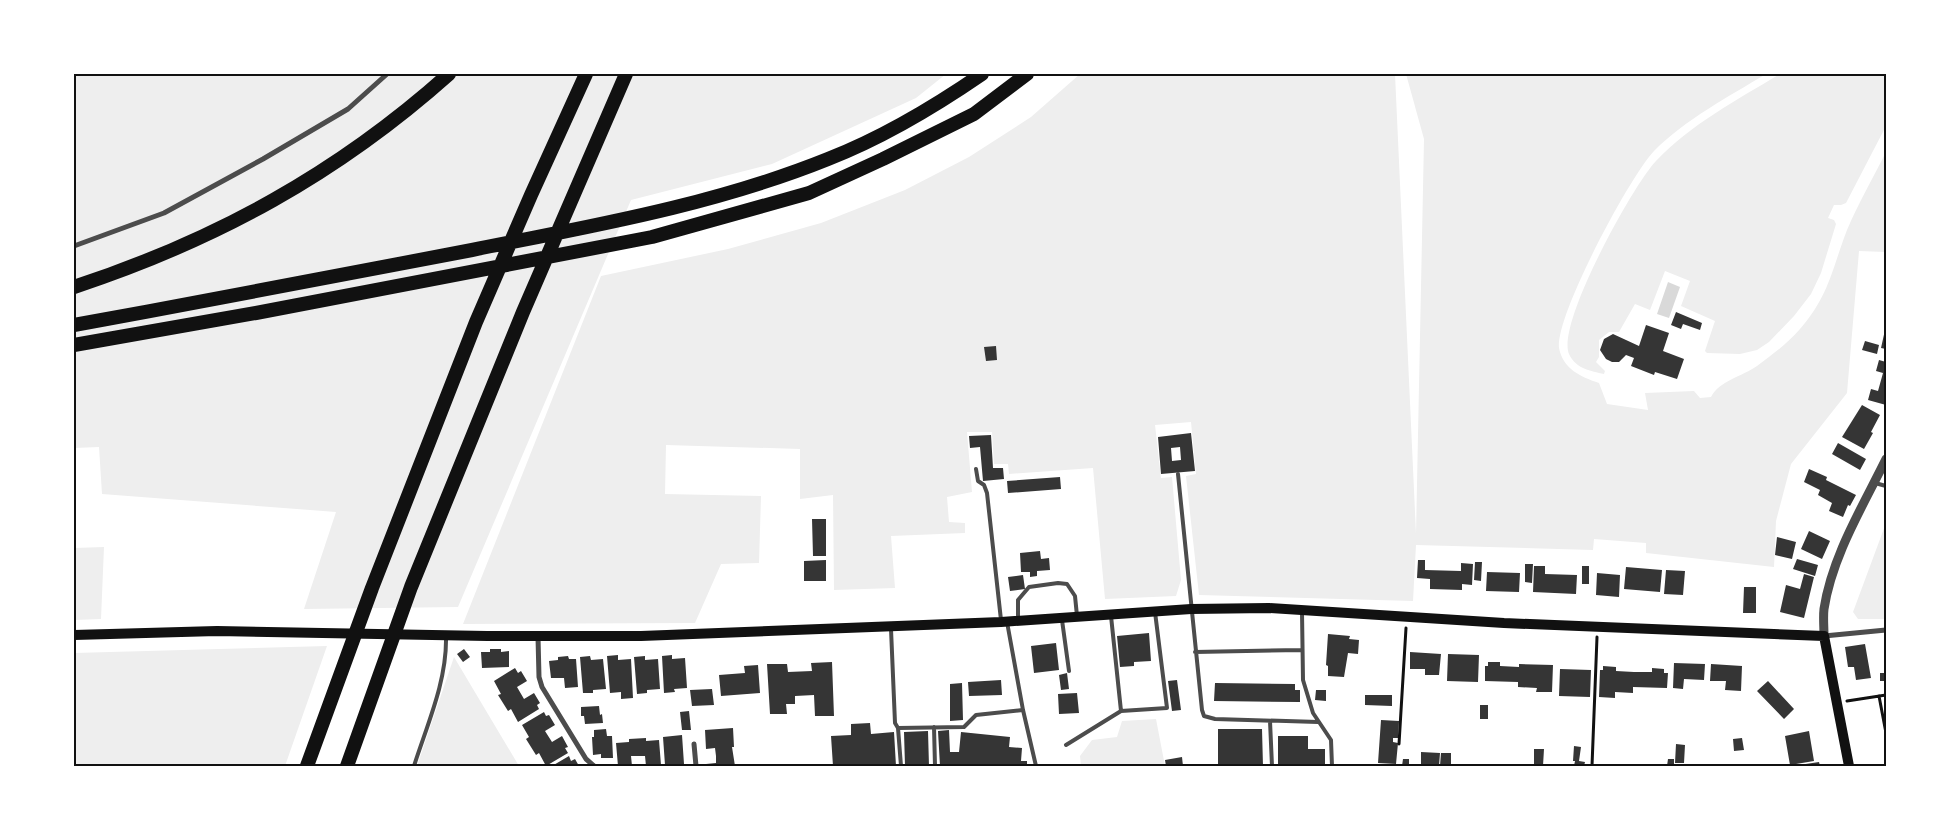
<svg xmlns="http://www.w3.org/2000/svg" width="1960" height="840" viewBox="0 0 1960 840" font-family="'Exo 2',sans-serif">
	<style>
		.green { fill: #eee }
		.water { fill: #d9d9d9 }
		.building { fill: #353535; fill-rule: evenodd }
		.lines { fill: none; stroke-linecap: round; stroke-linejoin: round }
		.path { stroke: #111; stroke-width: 3 }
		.service { stroke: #4c4c4c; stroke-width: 4 }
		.minor { stroke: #4c4c4c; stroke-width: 5 }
		.tertiary { stroke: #4c4c4c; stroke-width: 9 }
		.secondary { stroke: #111; stroke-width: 10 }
		.trunk { stroke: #111; stroke-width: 14 }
		.neatline { fill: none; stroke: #111; stroke-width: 2 }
	</style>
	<rect width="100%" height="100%" fill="#fff"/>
	<path class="green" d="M74,74H946L916,98L772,164L631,200L458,607L304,609L336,512L102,494L99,447L74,448Z
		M1080,74H1395L1416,534L1424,139L1406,74H1766C1728,97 1686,119 1654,151C1630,176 1555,316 1559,348C1563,369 1581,377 1599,383L1607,404L1648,410L1645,393L1694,391L1700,398L1711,397C1719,381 1743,376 1757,366C1772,355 1788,343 1800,329C1829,296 1832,269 1847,230C1858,204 1873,178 1886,152V252L1859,251L1847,393L1791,464L1776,521L1774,567L1646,553V543L1594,539L1593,550L1416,545L1413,601L1199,595L1186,476L1196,474L1191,422L1155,425L1161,478L1172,477L1181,580L1176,596L1105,599L1093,468L1009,474L1008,464H994L992,432H967L972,492L947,497L949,522L965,523V533L891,536L895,588L834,590L833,495L800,499V449L666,445L665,494L761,496L759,563L721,564L695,623L463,624L601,276L728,249L821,223L905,190L969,157L1031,117Z
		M1780,74H1886V126L1846,203L1841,205H1834L1828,218L1834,220L1836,224L1821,273L1811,294L1794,316L1769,342L1757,350L1740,354L1707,353L1705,351L1715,321L1681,306L1690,281L1665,271L1650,310L1635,304L1619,332H1609L1599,340V357L1596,362L1605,371L1604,374C1591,371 1576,369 1569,354C1556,324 1633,185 1656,161C1691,124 1737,100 1780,74Z
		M1886,523V619H1858L1853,612Z
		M104,547L101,619L74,620V548Z
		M327,646L285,766H77L74,761V653Z
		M454,657L519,766H417Z
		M1156,719L1165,766H1081L1080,756L1092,740L1117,737L1122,721Z"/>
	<path class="water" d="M1668,282L1680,287L1669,318L1657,314Z"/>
	<path class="building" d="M1676,312L1702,323L1700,330L1683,324L1681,329L1671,325Z
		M1646,325L1669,333L1663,351L1684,359L1677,379L1655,372L1654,375L1631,366L1634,358L1626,355L1619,362H1612L1606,359L1600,350L1604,339L1613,334L1639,346Z
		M1885,330L1886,331V349L1881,348Z
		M1865,341L1879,345L1877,354L1862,350Z
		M996,346L997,360L986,361L984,347Z
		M1879,360L1886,362V405L1868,400L1871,389L1878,391L1883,373L1876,371Z
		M1862,405L1880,415L1871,432L1873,433L1864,449L1842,437Z
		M1191,433L1195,471L1161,474L1158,437ZM1180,447L1181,460L1172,461L1171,448Z
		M991,435L993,468H1003L1004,479L983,481L980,447L970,448L969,436Z
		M1838,443L1866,459L1860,470L1832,454Z
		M1809,469L1827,477L1826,480L1856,495L1850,506L1848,505L1843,517L1829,511L1832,503L1818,495L1820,490L1804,482Z
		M1060,477L1061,489L1008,493L1007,481Z
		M812,519H826V556H813Z
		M1809,531L1830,541L1822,559L1801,549Z
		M1777,537L1796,542L1792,559L1775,555Z
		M1040,551L1041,559L1049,558L1050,570L1037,571V576L1030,577V572H1021L1020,553Z
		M1797,559L1818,565L1815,576L1793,569Z
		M826,560V581H804V561Z
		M1418,560H1425V570L1461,571V563L1473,564L1472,585L1462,584V590L1430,589V579L1417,578Z
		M1475,562H1482L1481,581L1474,580Z
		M1525,564H1533L1532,583L1525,582Z
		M1534,566H1545V574L1577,575L1576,594L1533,592Z
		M1582,566H1589V584H1582Z
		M1626,567L1662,570L1660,592L1624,589Z
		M1666,570L1685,571L1683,595L1664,594Z
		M1487,572L1520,573L1519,592L1486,591Z
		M1597,573L1620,575L1619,597L1596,595Z
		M1804,574L1814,577L1804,618L1780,612L1786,585L1800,589Z
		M1023,575L1025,589L1010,591L1008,577Z
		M1744,587H1756V613H1743Z
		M1149,633L1151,661L1134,662V666L1120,667L1117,636Z
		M1328,634L1350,636L1349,639L1359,640L1358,654L1348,653L1344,677L1328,676V666L1326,665Z
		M1056,643L1059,670L1034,673L1031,646Z
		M1865,644L1871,678L1856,680L1854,667H1848L1845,647Z
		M464,649L470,657L463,662L457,654Z
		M490,649H501V652L509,651V667L482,668L481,652H490Z
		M1410,652L1441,654L1439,675H1425V669H1410Z
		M1448,654L1479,655L1478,682L1447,681Z
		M618,655V660L631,659L633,698L621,699V692L610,693L607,656Z
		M672,655V659L685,658L687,688L674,689L675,692L664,693L662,656Z
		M568,656L569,659H576L578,687L565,688L564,678H551L549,661L558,660V657Z
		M590,656L591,660L603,659L606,689L593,690V693H583L580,657Z
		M645,656V660L658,659L660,689L647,690V693L637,694L634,657Z
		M832,662L834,716H815L814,695L795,696V704H786L787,714H770L767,664H787L788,672L812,671L811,663Z
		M1488,662H1500V666L1519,667V664L1553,665L1552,692H1536L1537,688L1518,687V682L1485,681V666H1488Z
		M1674,663L1705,664L1704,680L1684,679L1683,689L1673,688Z
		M1711,664L1742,666L1741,691L1725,690L1726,681H1710Z
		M758,665L760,693L721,696L719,675L745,673L744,666Z
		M1603,666L1616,667V671L1634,672H1652V668L1664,669V673H1668L1667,688L1633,687V693L1615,692V698L1599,697L1600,670H1603Z
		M515,668L518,673L521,671L527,681L517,687L524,699L534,693L540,703L537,705L539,709L518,722L511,709L508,711L498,695L501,694L494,681Z
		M1560,669L1591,670L1590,697L1559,696Z
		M1067,673L1069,689L1061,690L1059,675Z
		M1880,673H1886V681H1880Z
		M1001,680L1002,695L969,696L968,682Z
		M1177,680L1181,710L1172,711L1168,681Z
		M1768,681L1794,709L1784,719L1757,691Z
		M962,683L963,720L950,721V684Z
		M1215,683L1295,684V690H1300V702L1214,701Z
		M712,689L714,705L692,706L690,690Z
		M1316,690H1326V701L1315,700Z
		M1077,693L1079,713L1059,714L1058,694Z
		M1365,695H1392V706L1365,705Z
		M1480,705H1488V719H1480Z
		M599,706L600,715L602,714L603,723L585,724L584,716H581V707Z
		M689,711L691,730H682L680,712Z
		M544,712L546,716L549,715L555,725L545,731L552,742L562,736L568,747L565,748L568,753L546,766L539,753L536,755L526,739L529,737L522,725Z
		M1381,720L1399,721L1398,738H1393V742L1398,743L1396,764L1378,763Z
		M870,723L871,734L894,732L896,766H833L831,736L851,735V724Z
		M733,728L734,747H732L735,766H707L706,764L716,763V756L715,748L706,749L705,730Z
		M606,729L607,736H612L613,758H601V754L593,755L592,737H594V730Z
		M1218,729H1262L1263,766H1218Z
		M949,730L950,752H959L961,732L1010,737L1009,747L1022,748L1021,761H1027V766H940L938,731Z
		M928,731L929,766H905L904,732Z
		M1809,731L1814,761L1790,765L1785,736Z
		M682,735L684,764L665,765L663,737Z
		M1278,736H1308V749H1325V766H1278Z
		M646,738V741L659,740L661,765L646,766L645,756H631L632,766H618L616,743L629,742V739Z
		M1742,738L1744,750L1734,751L1733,739Z
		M1676,744L1685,745L1684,763H1675Z
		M1574,746L1581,747L1579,761L1585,762L1584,766H1574L1575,761H1573Z
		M1534,749H1544L1543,766H1534Z
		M1421,752L1440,753L1439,766H1421Z
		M1441,753H1451V766H1440Z
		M569,756L571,761L575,759L579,766H552Z
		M1182,757L1183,766H1166L1165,760Z
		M1403,759H1409V766H1402Z
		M1668,759H1674V766H1667Z
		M1819,762L1820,766H1799V765Z"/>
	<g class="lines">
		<path class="path" d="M1879,696L1886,733
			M1847,701L1886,695
			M1399,744L1406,628
			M1592,766L1597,637"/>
		<path class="service" d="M976,469L978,481L984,485L987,493L1001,620
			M1178,474L1202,710L1204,716L1215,719L1318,722
			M1875,483L1886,486
			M1302,612L1303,680L1313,713L1331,740L1332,766
			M1111,616L1121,711L1167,708L1155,612
			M1062,620L1069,671
			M1018,621V600L1029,587L1058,583L1067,584L1075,596L1077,616
			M1007,622L1023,710L1036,766
			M891,629L895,723L898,728
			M1195,652L1301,650
			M1270,721L1272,766
			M934,727L935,766
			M1066,745L1121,711
			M414,766C427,725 447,681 446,637
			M901,766L898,728L964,727L976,715L1023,710"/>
		<path class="minor" d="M74,246L164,213L263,159L348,109L387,74
			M1824,636L1886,630
			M538,637L539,677L542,687L586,759L594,766
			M694,744L696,766"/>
		<path class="tertiary" d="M1824,636C1824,627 1823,617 1824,609C1832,556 1863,506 1886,459"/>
		<path class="secondary" d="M74,635L217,631L487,636H641L1001,622L1191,609L1269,608L1504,623L1824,636L1849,766"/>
		<path class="trunk" d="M74,287C216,240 337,174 449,74
			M74,325C207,301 340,276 472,250C592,226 714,205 828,159C882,138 934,107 982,74
			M74,345L256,313L652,237L809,193L883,159L974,114L1027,74
			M307,766L372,588L476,322L531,195L586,74
			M347,766L411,587L523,312L626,74"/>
	</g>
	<rect width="1960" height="840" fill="none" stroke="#ffffff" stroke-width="150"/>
	<rect x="75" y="75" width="1810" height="690" class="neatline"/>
</svg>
